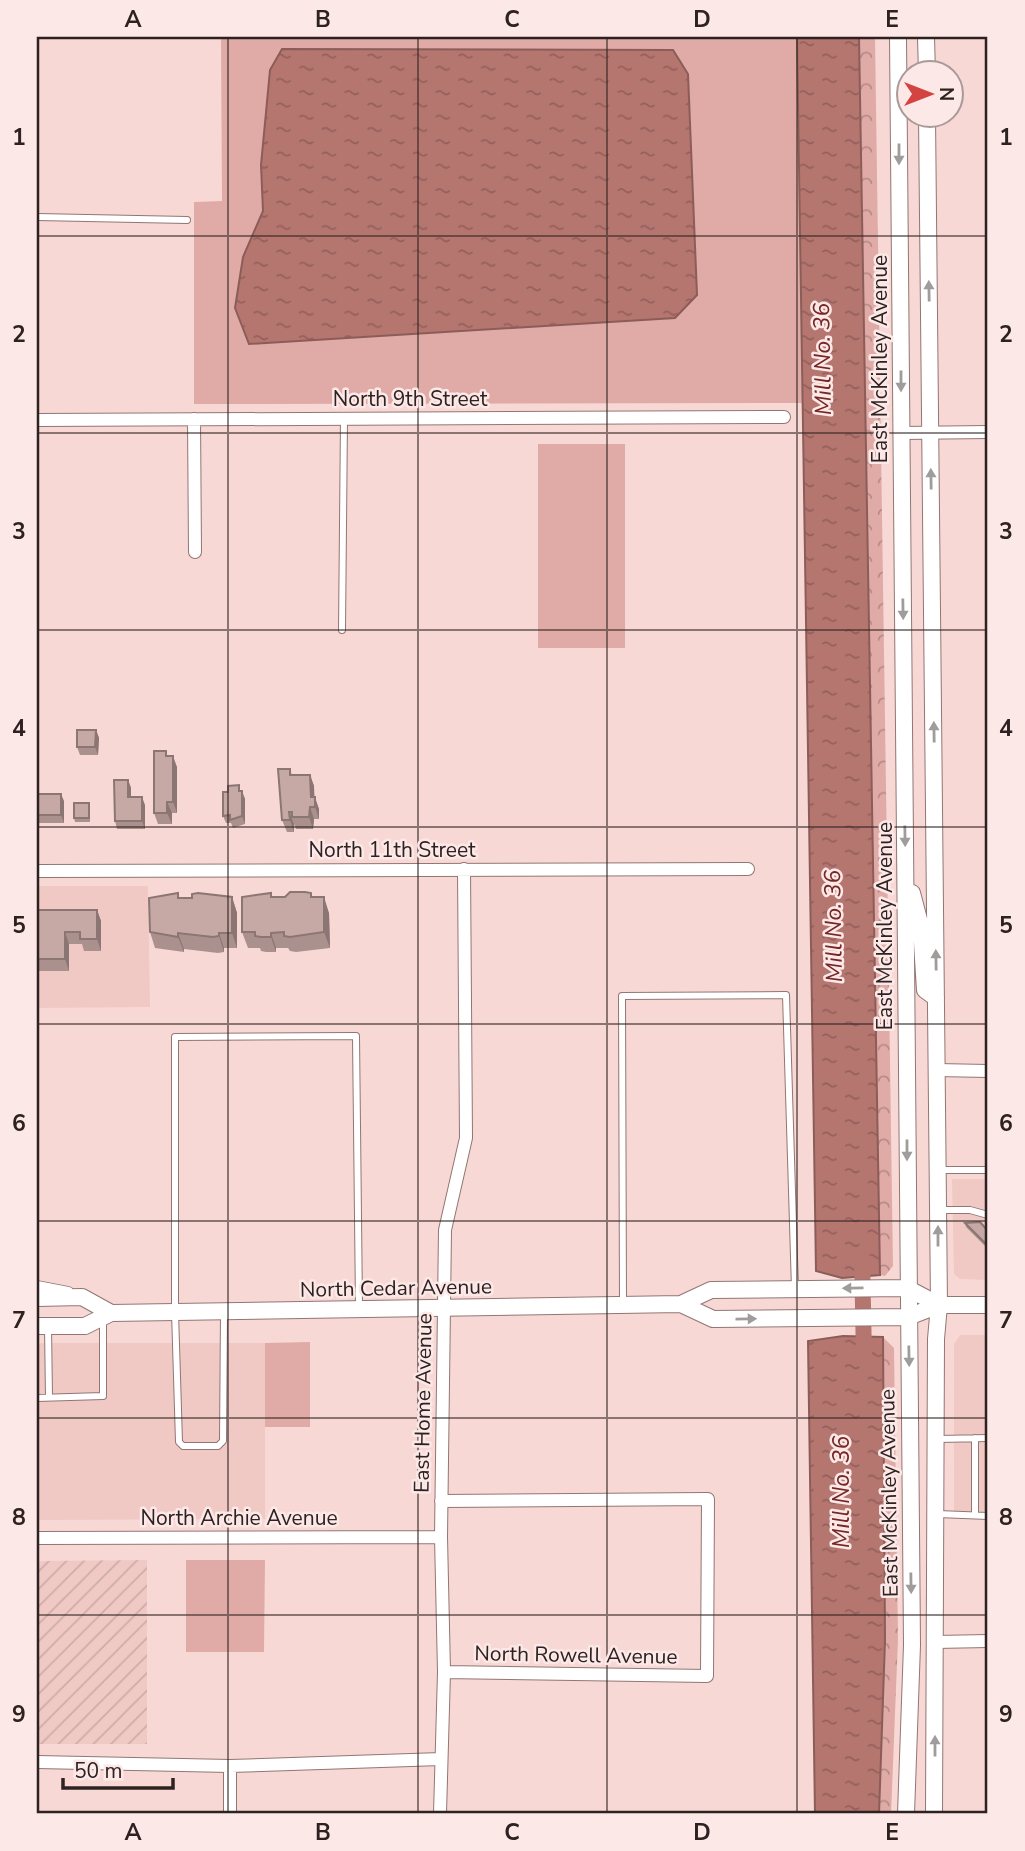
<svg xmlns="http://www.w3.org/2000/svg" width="1025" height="1851" viewBox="0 0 1025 1851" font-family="'Nunito Sans',sans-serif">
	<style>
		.built { fill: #f0c9c5 }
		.industrial { fill: url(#industrial-furrows) }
		.grass { fill: #e0aba6 }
		.park { fill: url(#park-crowns) }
		.water { fill: url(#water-ripples); stroke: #8c5d58; stroke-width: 2 }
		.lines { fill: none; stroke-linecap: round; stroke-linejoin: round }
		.canal { stroke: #b57670; stroke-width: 16 }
		.service-casing { stroke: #927673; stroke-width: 8 }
		.minor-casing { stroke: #927673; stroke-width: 14 }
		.secondary-casing { stroke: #927673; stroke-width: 18 }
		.service { stroke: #fff; stroke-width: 6 }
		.minor { stroke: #fff; stroke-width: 12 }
		.secondary { stroke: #fff; stroke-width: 16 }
		.wall { fill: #aa918e }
		.shaded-wall { fill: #8b7674 }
		.building { fill: #c6a9a5; stroke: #8b7674; stroke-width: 2 }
		.oneway { fill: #a09c9b }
		.grid { fill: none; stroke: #2d2221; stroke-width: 2; stroke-opacity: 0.55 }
		.labels { text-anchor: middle; stroke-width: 5; stroke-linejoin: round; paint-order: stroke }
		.street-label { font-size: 21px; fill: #2d2221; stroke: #fce9e7 }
		.water-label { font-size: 23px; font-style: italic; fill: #752725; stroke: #fce9e7 }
		.neatline { fill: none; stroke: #2d2221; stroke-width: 2.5 }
		.grid-label { font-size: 23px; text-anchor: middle; font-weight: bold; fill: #2d2221 }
	</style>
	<defs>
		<pattern id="industrial-furrows" width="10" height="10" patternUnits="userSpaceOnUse" patternTransform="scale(1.75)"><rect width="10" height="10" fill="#f0c9c5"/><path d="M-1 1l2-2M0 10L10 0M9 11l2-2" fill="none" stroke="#ceaca9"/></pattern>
		<pattern id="park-crowns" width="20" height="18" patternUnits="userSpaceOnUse" patternTransform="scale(1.75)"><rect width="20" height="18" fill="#e0aba6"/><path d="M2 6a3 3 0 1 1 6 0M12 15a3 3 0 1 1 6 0" fill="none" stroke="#b68b87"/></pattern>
		<pattern id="water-ripples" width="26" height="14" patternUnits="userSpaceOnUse" patternTransform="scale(1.75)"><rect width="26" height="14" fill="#b57670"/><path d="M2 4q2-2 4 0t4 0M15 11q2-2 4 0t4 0" fill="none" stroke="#94605c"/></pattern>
	</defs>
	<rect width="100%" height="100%" fill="#f8d8d5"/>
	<path class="built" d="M37,886H148L150,1007L37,1008Z
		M952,1179H988V1280L960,1279L954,1274Z
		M960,1335H988V1512H954V1344Z
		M41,1343H265V1519L37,1520V1345Z"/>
	<path class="industrial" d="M147,1560V1744H37V1561Z"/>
	<path class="grass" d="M221,37H797L803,403L194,404V202L222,201Z
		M538,444H625V648H538Z
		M310,1342V1427H265V1343Z
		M186,1560H265L264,1652H186Z"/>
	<path class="park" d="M859,37H875L893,1266L885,1276L880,1275Z
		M883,1337L894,1348L898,1639L891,1814H879L885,1640Z"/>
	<path class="water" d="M797,37H859L880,1275L842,1278L816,1271Z
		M282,49L673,50L688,74L697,295L675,318L249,344L235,308L243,257L263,211L261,165L270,70Z
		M843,1336L883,1337L885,1640L879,1814H815L808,1341Z"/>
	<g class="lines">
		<path class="canal" d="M862,1257L864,1357"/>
		<defs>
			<path id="service" d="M37,217L187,220
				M342,630L344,419
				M938,1170H988
				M940,1210H970L988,1215
				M623,1304L622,996L786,995L795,1289
				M224,1313L223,1441L218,1446H183L179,1442L175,1312V1037L356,1036L359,1307
				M48,1328L49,1397
				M37,1398L103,1396V1319
				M938,1439L988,1438
				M938,1514L988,1516
				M975,1515V1438"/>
			<path id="minor" d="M194,419L195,552
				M37,420L784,417
				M902,433L988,432
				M37,871L748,869
				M937,1070L988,1071
				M37,1287L68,1293
				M441,1501L708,1499L707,1676L444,1672
				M37,1538L441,1537
				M935,1642L988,1641
				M37,1762L230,1766L441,1759
				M230,1766V1814
				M440,1814L444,1672L441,1537L445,1230L466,1138L464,869"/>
			<path id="secondary" d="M898,37L912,1645L906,1814
				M926,37L927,74
				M927,116L939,1305L936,1339L934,1814
				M912,893L921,927L925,990L936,998
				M37,1298L82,1297L111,1313
				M681,1304L713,1319L908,1317L939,1305H988
				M37,1326H85L111,1313L681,1304L711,1290L907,1288L939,1305"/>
		</defs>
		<use href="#service" class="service-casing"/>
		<use href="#minor" class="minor-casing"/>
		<use href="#secondary" class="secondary-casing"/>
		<use href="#service" class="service"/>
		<use href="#minor" class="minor"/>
		<use href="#secondary" class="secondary"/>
	</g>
	<path class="wall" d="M96,730L99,738L98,755H80L77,747Z
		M167,756L177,767V813H172V824H158L154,813Z
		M290,769L292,775H310L314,786V797L319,809V819H314L313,829H296L294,824V832H287L282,820Z
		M128,780L131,788V797L145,805V829H117L115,821Z
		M241,791L245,799V824L233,828L231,823H226L223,816Z
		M37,794L64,801V823H37Z
		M90,807V822H75L74,818Z
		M178,893L179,898L232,897L237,913V948H224V952L218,953L184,949V952L155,948L150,932Z
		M272,897H312L329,913L330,948L296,952L290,951L288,948H276V952H266L261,951L260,948H248L242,932Z
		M37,910H97L101,921V951H84L82,944H69V971H37Z
		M965,1223L988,1231V1249L966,1227Z"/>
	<path class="shaded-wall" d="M96,730L99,738L98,755L95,747Z
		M173,756L177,767V813L173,802Z
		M310,775L314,786L315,809L311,797Z
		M128,780L131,788V805L128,797Z
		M242,791L245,799V824L242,816Z
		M61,794L64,801V823L61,815Z
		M142,797L145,805V829L142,821Z
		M315,797L319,809V819L315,807Z
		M167,802L172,813V824L167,813Z
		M310,807L314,819L313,829L309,817Z
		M289,812L294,824V832L290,820Z
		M232,897L237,913V948L232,933Z
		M324,897L329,913L330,948L324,932Z
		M97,910L101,921V951L97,939Z
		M65,932L69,944V971L65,959Z
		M178,933L184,949V952L178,937Z
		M219,933L224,948V952L219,936Z
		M271,933L276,948V952L271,937Z"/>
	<path class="building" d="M77,730H96L95,747H77Z
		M154,751H166V756H173V802H167V813H154Z
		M278,769H290V775H310L311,797H315V807H310L309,817H292V812H289L290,820H282Z
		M114,780H128V797H142V821H115Z
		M239,785V791H242V816L230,820V815L223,816V792H228V786Z
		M37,794H61V815H37Z
		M74,803H89V818H74Z
		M290,892H305L311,893V897H324V932L290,937L284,936V932L271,933V937H261L255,936V932H242V897L271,893V897H285Z
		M178,893V898H192V894L198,893L232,897V933H219V936L213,937L178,933V937L150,932L149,898Z
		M37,910H97V939H80V932H65V959H37Z
		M980,1222L988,1231V1246L965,1223Z"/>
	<defs><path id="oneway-solid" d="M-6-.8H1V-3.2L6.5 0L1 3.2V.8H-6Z" transform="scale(1.75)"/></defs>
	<g class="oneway">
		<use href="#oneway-solid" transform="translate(899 154) rotate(90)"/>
		<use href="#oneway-solid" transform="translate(929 291) rotate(-91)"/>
		<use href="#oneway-solid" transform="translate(901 381) rotate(90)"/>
		<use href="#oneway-solid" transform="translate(931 479) rotate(-91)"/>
		<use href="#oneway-solid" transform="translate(903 609) rotate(89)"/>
		<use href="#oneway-solid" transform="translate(934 732) rotate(-91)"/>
		<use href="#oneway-solid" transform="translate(905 836) rotate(89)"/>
		<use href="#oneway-solid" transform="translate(936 960) rotate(-91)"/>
		<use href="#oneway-solid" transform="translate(907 1150) rotate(90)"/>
		<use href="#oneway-solid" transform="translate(938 1236) rotate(-90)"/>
		<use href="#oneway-solid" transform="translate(853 1288) rotate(179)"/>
		<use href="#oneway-solid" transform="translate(746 1319) rotate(-1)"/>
		<use href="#oneway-solid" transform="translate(909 1356) rotate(89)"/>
		<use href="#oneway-solid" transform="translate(911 1583) rotate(89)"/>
		<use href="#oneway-solid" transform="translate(935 1746) rotate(-90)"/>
	</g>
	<path class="grid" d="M228,37V1814M418,37V1814M607,37V1814M797,37V1814M37,236H988M37,433H988M37,630H988M37,827H988M37,1024H988M37,1221H988M37,1418H988M37,1615H988"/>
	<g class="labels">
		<g class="street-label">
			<text transform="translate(880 359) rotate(-90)" y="7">East McKinley Avenue</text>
			<text x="410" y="406">North 9th Street</text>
			<text x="392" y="857">North 11th Street</text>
			<text transform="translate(885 926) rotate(-90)" y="7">East McKinley Avenue</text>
			<text transform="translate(396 1288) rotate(-1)" y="7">North Cedar Avenue</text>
			<text transform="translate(423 1403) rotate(-89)" y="7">East Home Avenue</text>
			<text transform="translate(889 1493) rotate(-91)" y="7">East McKinley Avenue</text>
			<text x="239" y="1525">North Archie Avenue</text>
			<text transform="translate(576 1655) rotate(1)" y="7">North Rowell Avenue</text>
		</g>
		<g class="water-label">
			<text transform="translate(822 359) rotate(-91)" y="8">Mill No. 36</text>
			<text transform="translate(833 926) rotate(-91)" y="8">Mill No. 36</text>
			<text transform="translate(841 1492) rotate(-90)" y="8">Mill No. 36</text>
		</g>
	</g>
	<rect width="1025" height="1851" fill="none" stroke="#fce9e7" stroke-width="77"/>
	<g transform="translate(930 94) rotate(90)"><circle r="33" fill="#fce9e7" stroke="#a99998" stroke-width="2"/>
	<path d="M0-5L12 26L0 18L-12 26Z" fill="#d24341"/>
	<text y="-10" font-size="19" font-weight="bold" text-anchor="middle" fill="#2d2221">N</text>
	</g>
	<path d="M63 1778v10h110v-10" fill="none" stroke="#2d2221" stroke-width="3.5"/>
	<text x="74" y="1778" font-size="21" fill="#2d2221" stroke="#fce9e7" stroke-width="5" paint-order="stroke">50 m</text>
	<rect x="38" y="38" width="948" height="1774" class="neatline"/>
	<g class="grid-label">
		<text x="133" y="27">A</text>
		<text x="323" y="27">B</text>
		<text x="512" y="27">C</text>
		<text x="702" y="27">D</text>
		<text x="892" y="27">E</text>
		<text x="19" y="145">1</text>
		<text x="1006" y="145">1</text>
		<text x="19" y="342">2</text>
		<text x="1006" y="342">2</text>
		<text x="19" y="539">3</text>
		<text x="1006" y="539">3</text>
		<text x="19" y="736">4</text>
		<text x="1006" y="736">4</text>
		<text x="19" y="933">5</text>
		<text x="1006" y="933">5</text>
		<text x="19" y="1131">6</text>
		<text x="1006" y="1131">6</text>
		<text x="19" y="1328">7</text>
		<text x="1006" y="1328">7</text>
		<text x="19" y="1525">8</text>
		<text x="1006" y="1525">8</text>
		<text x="19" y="1722">9</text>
		<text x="1006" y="1722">9</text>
		<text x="133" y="1840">A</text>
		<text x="323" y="1840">B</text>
		<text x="512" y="1840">C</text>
		<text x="702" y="1840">D</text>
		<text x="892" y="1840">E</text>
	</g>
</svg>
